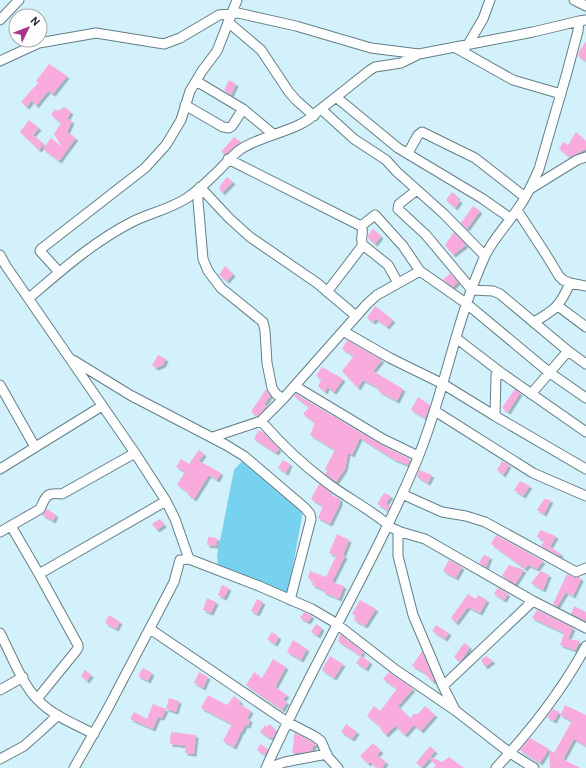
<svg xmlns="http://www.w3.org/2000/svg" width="586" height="768" viewBox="0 0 586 768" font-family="Cabin,sans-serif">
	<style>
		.green { fill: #77d2ef }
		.building { fill: #f8abdc; filter: url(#shadow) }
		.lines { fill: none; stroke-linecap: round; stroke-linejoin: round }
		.minor-casing { stroke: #637e87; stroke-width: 11 }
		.minor { stroke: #fff; stroke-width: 9 }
	</style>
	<defs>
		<filter id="shadow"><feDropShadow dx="2.5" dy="2.5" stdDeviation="0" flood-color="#0004"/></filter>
	</defs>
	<rect width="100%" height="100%" fill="#d3f1fb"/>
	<path class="green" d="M242,461L303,511L288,593L218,566L217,556L234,470Z"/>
	<path class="building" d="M586,41V61L578,56L579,52Z
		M49,64L67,76L53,94L48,91L36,106L32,100L27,107L21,102L38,83L36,81Z
		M229,80L236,84L231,95L224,90Z
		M64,107L71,112L67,119L72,121L67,132L76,138L59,161L43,149L51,138L62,147L54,134L61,123L51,115L55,109L58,111Z
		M29,120L39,128L33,135L44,144L39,150L20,132Z
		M576,132L586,141V149L570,157L559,149L563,142L568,145Z
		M234,137L241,142L227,153L225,154L221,152Z
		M227,177L233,182L222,193L219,187Z
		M452,192L458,197L457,198L460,201L455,208L446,200Z
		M473,206L480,211L467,229L461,223Z
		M373,229L381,236L375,244L368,238V235Z
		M454,232L466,245L453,255L445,245Z
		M225,266L233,274L227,281L219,275Z
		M450,273L458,282L453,287L443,280Z
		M375,306L393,320L387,327L376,319L373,322L367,318Z
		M347,340L382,360L373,371L403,389L397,401L378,391L379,388L363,380L358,388L342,371L354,356L342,349Z
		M158,355L166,359L163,365L156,368L152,365Z
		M322,367L343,379L334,392L327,387L325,392L318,386L322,379L316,376Z
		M266,389L270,396L264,405L267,406L258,416L251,412Z
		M515,389L520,393L508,412L502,408Z
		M296,394L380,444L410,459L408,465L395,460L360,438L352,455L348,453L345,469L336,482L325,474L327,471L325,469L335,450L310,435L315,423L303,414L309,407L294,396Z
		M418,397L430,405L425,418L411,410Z
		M259,430L264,433L279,449L276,453L254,439Z
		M199,450L204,454L199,461L221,473L217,480L209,475L194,499L188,495L189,493L177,485L185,472L176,467L181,459L189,464Z
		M497,458L509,465L503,475L497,470L502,461Z
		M283,460L290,464L286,473L278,468Z
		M419,470L432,475L428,483L417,477Z
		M520,481L530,486L523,496L514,490Z
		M319,484L330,492L329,494L340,499V503L330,524L318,518L323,506L311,499Z
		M384,493L391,496L386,503L389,507L388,511L377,504Z
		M544,499L551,500L544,514L537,510Z
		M47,509L56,515L53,521L42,515Z
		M160,519L164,525L157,530L152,524Z
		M540,530L556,536L550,547L561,554L560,556L541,546L544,541L537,537Z
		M337,534L349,540L343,555L345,556L332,582L344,586L339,599L323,592L324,590L312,585L313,581L308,578L310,571L326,577L336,556L329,553Z
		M496,535L543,561L537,569L528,565L525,569L491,544Z
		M208,537L217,538L216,546L207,545Z
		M484,555L490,557L486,567L479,563Z
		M449,560L462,567L456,578L443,571Z
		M509,565L524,570L515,584L502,576Z
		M541,571L549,575L543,590L531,583Z
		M567,574L573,577H579L581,579L573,596L566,592L557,607L553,604Z
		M222,585L229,588L224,598L218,595Z
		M498,588L508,594L504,600L494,594Z
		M468,594L476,599L478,595L487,600L480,613L468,607L456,623L451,618Z
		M207,598L216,602L211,613L203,610Z
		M257,599L263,602L257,614L251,611Z
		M360,600L376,609L365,626L354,620L356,616L352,614Z
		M574,606L586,612V621L571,614Z
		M537,610L573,628L568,639L580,641L575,650L560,645L564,633L532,618Z
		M304,612L312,616L308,622L300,618Z
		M109,615L120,622L116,629L105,623Z
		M316,624L322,628L318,636L311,632Z
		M436,625L449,633L445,639L432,631Z
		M272,632L279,637L275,644L267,639Z
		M340,634L363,652L361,656L338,641Z
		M293,640L307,649L301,660L287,652Z
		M464,643L470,647L460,662L454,657Z
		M422,651L434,680L433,682L426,675L427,674L412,666Z
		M330,656L343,664L334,678L322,670Z
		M361,656L370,662L366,669L356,663Z
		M486,656L493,661L485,667L481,660Z
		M273,659L286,667L275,687L287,695L283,700L287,702L282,710L246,685L254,672L262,678Z
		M143,668L152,673L148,681L138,676Z
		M85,670L91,675L87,681L81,676Z
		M199,672L208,677L203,688L194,683Z
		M389,672L413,689L398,706L410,718L414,714H418L425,706L435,715L421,731L414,725L405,735L395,726L386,735L380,729L382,728L367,716L374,706L380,711L397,689L383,679Z
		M208,695L227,705L234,696L241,702L239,704L251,711L247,718L250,720L248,726L245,725L242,732L240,731L241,732L234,747L223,741L232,724L201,708Z
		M169,698L179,701L176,712L166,709Z
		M153,704L166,709L162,718L158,717L153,729L130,719L134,712L147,719Z
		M565,705L586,715V746L574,739L563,759L580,768H550L549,750L554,753L572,721L560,715Z
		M553,709L559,712L554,721L547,717Z
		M270,724L276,731L273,738L268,737L260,732L265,725L267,727Z
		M346,724L357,732L352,739L341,732Z
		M171,732L196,735L194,754L185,753L186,746L170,744Z
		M295,733L316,744L315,746H313L312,751L299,753H292L294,740H293Z
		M530,738L549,749L540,763L520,750Z
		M373,743L381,751L377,755L386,762L382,768H377L370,762L368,764L360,756Z
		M260,744L268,749L265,755L257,750Z
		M430,746L435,751L430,757L442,762L449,757L464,768H433L436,766L430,758L422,767L416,763Z"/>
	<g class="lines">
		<defs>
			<path id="minor" d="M574,0L586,6
				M0,20L19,0
				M228,22L261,50L289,92L296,100L314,116
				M467,46L483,19L490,0
				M456,48L513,80L561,94
				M0,61L39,43L96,33L164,44L180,38L219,15L238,13L296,26L371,48L419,54L533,32L579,21L586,20
				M196,81L243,109L273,134
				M336,97L398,148L483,199L510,218
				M185,105L223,127L229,128L232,126L243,109
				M321,109L354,139L386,160L397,172L444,214L485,256
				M408,153L418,135L422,132L475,158L525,197
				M228,159L361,226C365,232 359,239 363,245L388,265L398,283
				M200,187L229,218L250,237L317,283L356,316
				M202,189L198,195V201L203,259L208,271L221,288L263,322L265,331L267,363L272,388L276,394L283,399
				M530,189L577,160L586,157
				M417,190L399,204L398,209L426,235L472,290L493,291L500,294L568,351L586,364
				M517,210L545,253L559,276L563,280L570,283L586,286
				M361,226L375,215L403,246L420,271L467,304L550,373L586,398
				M0,255L6,266L135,453L166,501L175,519L189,559L180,560L174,582L162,605L107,710L74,768
				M59,272L40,251L41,249L145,168L166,145L181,120L190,91L202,71L217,51L237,0
				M327,292L363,245
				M29,298C62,270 93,242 132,222C150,213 170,209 187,198C197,191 206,183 215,174C224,166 231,156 241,149C262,135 302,130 317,112L370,70L375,67L401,63L419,54
				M558,306L586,327
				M534,322C555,310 560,306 570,283
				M343,331L390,358L443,384L495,416L586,469
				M456,338L503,374L586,432
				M73,360L130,395L226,445L244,456L305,508L310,514L311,519L290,600
				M0,385L35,447
				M295,386L383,439L418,456
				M531,394L568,351
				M435,411L533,473L586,496
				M495,416L496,375L503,374
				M261,421C281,444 302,464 326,482C347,498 372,510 392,528L401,532L425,539L533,601L586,628
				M213,437L261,421L283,399L367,304L377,295L420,271
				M0,469L102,406
				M402,494L442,512L466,516L485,522L576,572L586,568
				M11,526L39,574L78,645V648L76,651L37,699
				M398,531V556L413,615L443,686L455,710
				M0,532L40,509C46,497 45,492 62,494L135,453
				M189,559L259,586L312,609L334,622L396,670L456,711L510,753L534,768
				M39,574L166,501
				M150,629L287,722L314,736L321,741L328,757L338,768
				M0,633C10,652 23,686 38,700C53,716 75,724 94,734
				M443,686L533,601
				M0,690L23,677
				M0,759L24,746L42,730L58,715
				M266,768C313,662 375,563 419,455C445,390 456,320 485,256C493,239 506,226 517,210C526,198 533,183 539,169L566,76L578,31L579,21
				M268,768L285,762L327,754
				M496,768C530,731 562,691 586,646"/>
		</defs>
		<use href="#minor" class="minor-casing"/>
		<use href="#minor" class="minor"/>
	</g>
	<g transform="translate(28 28) rotate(47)"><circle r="19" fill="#ffffff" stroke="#a2a7a8"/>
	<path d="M0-3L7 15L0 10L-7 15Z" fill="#ac3489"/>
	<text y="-6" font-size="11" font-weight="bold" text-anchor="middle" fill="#172226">N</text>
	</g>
</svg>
